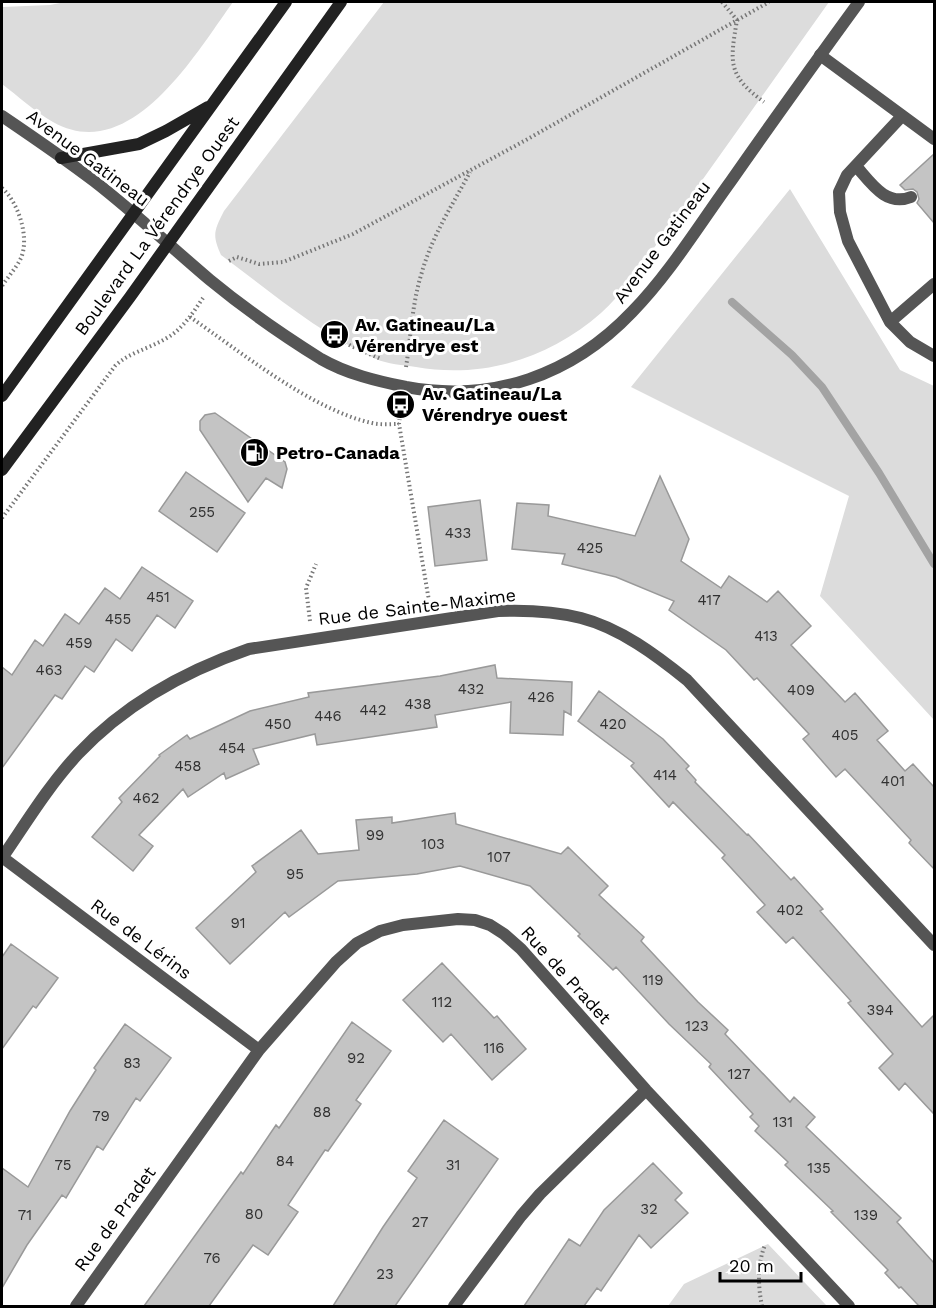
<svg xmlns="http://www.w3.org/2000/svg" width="936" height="1308" viewBox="0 0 936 1308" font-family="'Work Sans',sans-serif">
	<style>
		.green { fill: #dcdcdc }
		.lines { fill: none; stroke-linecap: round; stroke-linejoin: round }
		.stream { stroke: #a3a3a3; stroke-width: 8 }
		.building { fill: #c4c4c4; stroke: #999; stroke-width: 1.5 }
		.path { stroke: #777; stroke-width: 4; stroke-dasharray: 1.5 3; stroke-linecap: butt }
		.service { stroke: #555; stroke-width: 12 }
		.minor { stroke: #555; stroke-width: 12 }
		.tertiary { stroke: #555; stroke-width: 12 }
		.secondary { stroke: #222; stroke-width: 12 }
		.labels { text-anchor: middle; stroke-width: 6; stroke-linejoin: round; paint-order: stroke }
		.number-label { font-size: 15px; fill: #313131 }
		.street-label { font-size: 18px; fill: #000; stroke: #fff }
		.poi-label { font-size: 18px; font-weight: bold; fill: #000; stroke: #fff; text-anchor: start }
	</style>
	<rect width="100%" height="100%" fill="#fff"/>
	<path class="green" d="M65,2H233C196,53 131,166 53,122C35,112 18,96 2,84V7L50,5Z
		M384,2H829L629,283C620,293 611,304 601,313C550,358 483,379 416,367C403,365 387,364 376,359C318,333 271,292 221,255C212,235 214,231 224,211Z
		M790,189L900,370L934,386V720L820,596L849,496L631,387Z
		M768,1244L827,1306H668L684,1284Z"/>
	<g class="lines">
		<path class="stream" d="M732,302L792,355L822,387L879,473L934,564"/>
	</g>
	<path class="building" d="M934,154V223L917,203L919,199L917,192L913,189L905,190L900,185Z
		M215,413L285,462L287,469L282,488L266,478L248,502L200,430V421L205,415Z
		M186,472L245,513L217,552L159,511Z
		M660,476L689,539L681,561L721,588L729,576L767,602L778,591L811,626L791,645L845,702L855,693L888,731L877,740L905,771L913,764L934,787V869L909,843L911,840L845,769L836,777L803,739L809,734L757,678L754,680L726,650L669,610L674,601L616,577L562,564L565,554L512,549L517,503L549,505L548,516L635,536Z
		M480,500L487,560L435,566L428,507Z
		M142,567L193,601L175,628L157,615L132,651L116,639L94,672L85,666L62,699L55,695L2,768V667L12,675L35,640L43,646L65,614L79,624L105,588L120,599Z
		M495,665L497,678L572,682L571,715L564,711L563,735L510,733L511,702L435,715L437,727L317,745L315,734L253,749L259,764L226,779L224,773L188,797L183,789L139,835L153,846L133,871L92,837L122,802L119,798L160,756L159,755L187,735L190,739L250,711L309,697L308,693L440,676Z
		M599,691L663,739L689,766L686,769L696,780L695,782L747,835L748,834L791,880L794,877L823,909L820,911L922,1027L934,1015V1114L905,1083L899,1090L879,1068L893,1054L848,1003L851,1001L793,937L786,943L757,912L765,905L722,858L725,855L673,802L669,807L631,766L634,763L578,721Z
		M455,813L456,824L561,854L568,847L608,886L599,895L644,937L641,941L698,1002L728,1030L725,1034L790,1102L794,1097L815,1117L806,1127L901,1218L897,1222L934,1263V1306H919L901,1287L899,1288L885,1273L888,1270L831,1212L833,1211L785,1165L788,1162L755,1131L759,1126L750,1117L753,1114L709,1067L711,1064L669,1024L616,967L613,970L578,936L580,934L530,886L460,866L417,874L338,881L289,917L285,912L230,964L196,928L256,872L252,866L301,830L318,854L359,850L356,820L392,817V823Z
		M11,944L58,978L36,1008L33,1006L2,1049V957Z
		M442,963L494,1018L497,1016L526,1049L492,1080L451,1034L443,1042L403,1000Z
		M352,1022L391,1051L356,1100L361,1104L328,1151L325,1150L288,1205L298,1212L268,1255L253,1245L209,1306H144L241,1172L243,1174L276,1125L279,1128Z
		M125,1024L171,1058L140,1101L136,1098L103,1150L97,1146L66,1198L62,1195L27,1245L2,1288V1168L28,1187L70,1111L96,1070L94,1068Z
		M444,1120L498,1159L395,1306H333L383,1227L417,1178L408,1171Z
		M653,1163L682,1193L675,1200L688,1213L651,1248L639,1235L601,1291L597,1288L584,1306H524L569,1239L580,1246L604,1210Z"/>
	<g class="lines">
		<path class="path" d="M722,2L737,20C730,62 727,75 764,102
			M2,188C18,202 30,237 21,258C16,268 8,277 2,286
			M229,261L237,257L259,264L283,262L353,234L526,140L769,2
			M190,317C241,352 312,410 372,423C381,425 390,424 399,424
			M334,335L351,346L381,359
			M406,367C411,336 412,303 422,272C432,236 453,204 470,172
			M401,405L399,424L429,601
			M2,518L115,366C128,353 148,349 165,339C182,330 192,314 203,298
			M310,621L306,588L316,564
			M762,1306C758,1286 757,1265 765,1245"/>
		<path class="service" d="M820,55L934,139
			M902,116L847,175L839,192L840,212L848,241L890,322L910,342L934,356
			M856,166C871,183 886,207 911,197
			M890,322L934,284"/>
		<path class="minor" d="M2,857L259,1050
			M2,858C26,823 49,785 78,754C125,704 185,671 249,649L498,611C525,610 554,611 581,618C620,628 656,655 687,680L934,945
			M76,1306L259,1050L336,962L357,943L380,931L403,925L458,919L475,920L490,925L504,934L521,949L646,1090L849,1306
			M454,1306L521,1216L540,1194L646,1090"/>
		<path class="tertiary" d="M2,116C33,137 64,158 94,181C134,212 171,247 210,280C244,308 284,336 321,359C347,374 377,381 406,387C493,403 572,375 632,312C670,273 699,225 731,181C773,121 816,61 859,2"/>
		<path class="secondary" d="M61,158L139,144L166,131L208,107
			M2,396L286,2
			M2,470L130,297L341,2"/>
	</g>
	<defs>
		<symbol id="bus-disc" viewBox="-11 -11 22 22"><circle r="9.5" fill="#000" stroke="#fff"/><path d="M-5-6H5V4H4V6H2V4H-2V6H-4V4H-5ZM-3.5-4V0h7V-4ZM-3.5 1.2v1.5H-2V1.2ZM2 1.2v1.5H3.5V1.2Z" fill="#fff"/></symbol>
		<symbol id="fuel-disc" viewBox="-11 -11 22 22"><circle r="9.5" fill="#000" stroke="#fff"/><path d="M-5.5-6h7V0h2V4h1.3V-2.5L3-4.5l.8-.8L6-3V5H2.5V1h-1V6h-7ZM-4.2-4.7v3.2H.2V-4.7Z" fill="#fff"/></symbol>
	</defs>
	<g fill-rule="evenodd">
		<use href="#bus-disc" x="318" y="318" width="33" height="33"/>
		<use href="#bus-disc" x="384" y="388" width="33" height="33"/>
		<use href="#fuel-disc" x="238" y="436" width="33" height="33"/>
	</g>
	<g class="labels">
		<g class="number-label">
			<text x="202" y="517">255</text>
			<text x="458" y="538">433</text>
			<text x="590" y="553">425</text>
			<text x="158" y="602">451</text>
			<text x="709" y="605">417</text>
			<text x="118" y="624">455</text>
			<text x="766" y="641">413</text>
			<text x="79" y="648">459</text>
			<text x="49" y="675">463</text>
			<text x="471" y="694">432</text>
			<text x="801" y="695">409</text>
			<text x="541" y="702">426</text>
			<text x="418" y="709">438</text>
			<text x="373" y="715">442</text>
			<text x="328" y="721">446</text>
			<text x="278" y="729">450</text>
			<text x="613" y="729">420</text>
			<text x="845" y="740">405</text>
			<text x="232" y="753">454</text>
			<text x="188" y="771">458</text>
			<text x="665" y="780">414</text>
			<text x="893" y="786">401</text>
			<text x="146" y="803">462</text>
			<text x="375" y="840">99</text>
			<text x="433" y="849">103</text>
			<text x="499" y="862">107</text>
			<text x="295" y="879">95</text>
			<text x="790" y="915">402</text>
			<text x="238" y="928">91</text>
			<text x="653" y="985">119</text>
			<text x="442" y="1007">112</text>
			<text x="880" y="1015">394</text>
			<text x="697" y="1031">123</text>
			<text x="494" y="1053">116</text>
			<text x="356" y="1063">92</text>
			<text x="132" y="1068">83</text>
			<text x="739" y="1079">127</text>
			<text x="322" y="1117">88</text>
			<text x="101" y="1121">79</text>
			<text x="783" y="1127">131</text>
			<text x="285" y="1166">84</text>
			<text x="63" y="1170">75</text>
			<text x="453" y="1170">31</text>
			<text x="819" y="1173">135</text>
			<text x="649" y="1214">32</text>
			<text x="254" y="1219">80</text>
			<text x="25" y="1220">71</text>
			<text x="866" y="1220">139</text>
			<text x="420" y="1227">27</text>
			<text x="212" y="1263">76</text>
			<text x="385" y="1279">23</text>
		</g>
		<g class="street-label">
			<text transform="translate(88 158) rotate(37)" y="6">Avenue Gatineau</text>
			<text transform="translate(157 226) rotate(-54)" y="6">Boulevard La Vérendrye Ouest</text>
			<text transform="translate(662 242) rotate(-53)" y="6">Avenue Gatineau</text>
			<text transform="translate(417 607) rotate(-7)" y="6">Rue de Sainte-Maxime</text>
			<text transform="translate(141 939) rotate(37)" y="6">Rue de Lérins</text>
			<text transform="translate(566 975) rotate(48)" y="6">Rue de Pradet</text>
			<text transform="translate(115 1219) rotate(-54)" y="6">Rue de Pradet</text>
		</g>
		<g class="poi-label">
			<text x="355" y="331">Av. Gatineau/La<tspan x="355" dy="21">Vérendrye est</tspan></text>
			<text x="422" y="400">Av. Gatineau/La<tspan x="422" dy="21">Vérendrye ouest</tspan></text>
			<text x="276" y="459">Petro-Canada</text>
		</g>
	</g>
	<rect width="936" height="1308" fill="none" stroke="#000000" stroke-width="6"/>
	<path d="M720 1272v9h81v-9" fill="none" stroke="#000000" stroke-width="3"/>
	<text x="729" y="1272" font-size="18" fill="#000000" stroke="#ffffff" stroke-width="4.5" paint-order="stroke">20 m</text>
</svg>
